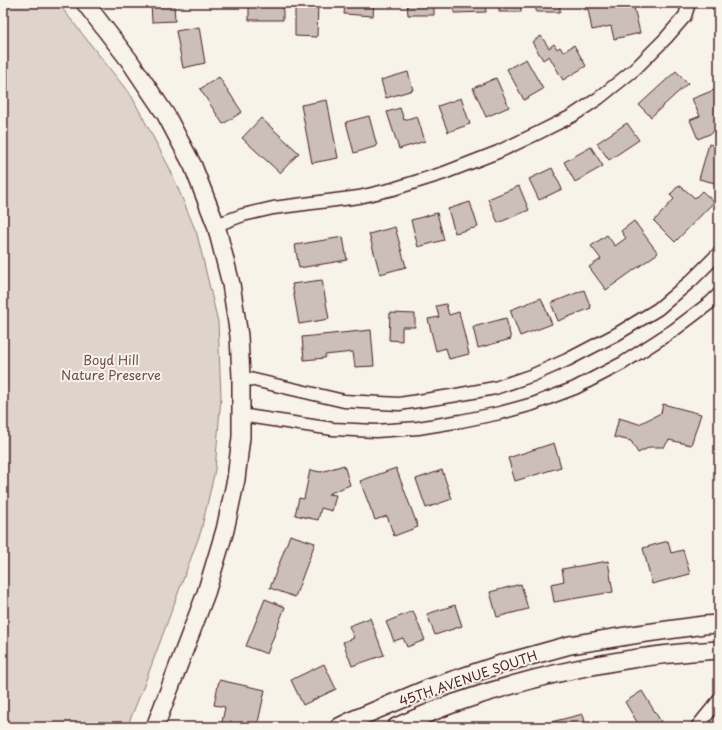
<svg xmlns="http://www.w3.org/2000/svg" width="722" height="730" viewBox="0 0 722 730" font-family="'Playpen Sans',sans-serif">
	<style>
		.green { fill: #ded4cc; stroke: #947a7c }
		.building { fill: #ccbfb9; stroke: #4a1f2b }
		.lines { fill: none; stroke-linecap: round; stroke-linejoin: round }
		.street-casing { stroke: #4a1f2b; stroke-width: 15 }
		.secondary-casing { stroke: #4a1f2b; stroke-width: 20 }
		.street { stroke: #f7f3e8; stroke-width: 12 }
		.secondary { stroke: #f7f3e8; stroke-width: 17 }
		.labels { text-anchor: middle; stroke-width: 4; stroke-linejoin: round; paint-order: stroke }
		.park-label { font-size: 13px; fill: #6f4c53; stroke: #f7f3e8 }
		.street-label { font-size: 13px; fill: #4a1f2b; stroke: #f7f3e8 }
	</style>
	<rect width="100%" height="100%" fill="#f7f3e8"/>
	<filter id="ink" filterUnits="userSpaceOnUse"><feTurbulence type="fractalNoise" baseFrequency=".025" numOctaves="2"/><feDisplacementMap in="SourceGraphic" scale="8" xChannelSelector="R" yChannelSelector="G"/><feConvolveMatrix kernelMatrix="1 2 1 2 8 2 1 2 1" color-interpolation-filters="sRGB"/></filter>
	<g filter="url(#ink)">
		<path class="green" d="M3,3H58L132,97L170,169L197,234L218,322L221,397L215,470L201,531L143,688L127,727H3Z"/>
		<path class="building" d="M151,3H174L175,21L152,22Z
			M249,3H283V20H249Z
			M295,3H318L317,37L295,36Z
			M345,3H374L373,16L344,14Z
			M407,3H434V15H408Z
			M454,3H485L486,12L454,13Z
			M499,3H521V12H499Z
			M536,3H560V12H536Z
			M581,3H633L640,33L614,39L611,26L592,30L588,9L583,10Z
			M199,27L205,63L183,68L176,31Z
			M541,36L549,48L554,44L557,49L560,47L563,52L574,45L586,66L563,80L549,56L543,60L532,42Z
			M526,59L543,89L524,100L507,69Z
			M676,71L688,83L651,117L639,105Z
			M408,72L413,90L386,98L381,80Z
			M219,77L242,112L223,124L200,89Z
			M496,78L509,107L486,117L473,88Z
			M719,88V130L698,139L690,120L700,116L692,99Z
			M461,98L470,124L448,132L438,106Z
			M327,100L338,158L312,163L301,105Z
			M400,108L404,120L417,116L425,141L399,149L387,112Z
			M369,116L377,146L354,153L346,122Z
			M261,118L299,153L280,173L242,138Z
			M627,123L639,140L609,160L597,143Z
			M709,144L719,147V184L699,179Z
			M591,147L603,166L575,182L564,162Z
			M552,168L562,189L539,200L529,179Z
			M679,185L695,198L702,191L714,202L675,242L654,221L674,199L670,195Z
			M519,186L529,210L498,223L488,199Z
			M470,202L478,227L455,233L448,209Z
			M437,213L444,240L418,247L411,220Z
			M634,221L658,253L606,290L589,267L601,259L591,246L607,235L615,246L626,238L621,231Z
			M395,227L406,267L380,274L369,234Z
			M343,237L347,260L299,268L295,245Z
			M322,280L329,319L299,324L292,284Z
			M584,290L591,308L558,321L551,303Z
			M541,298L552,324L520,336L510,310Z
			M446,304L449,315L459,312L469,354L449,359L446,348L436,351L428,319L439,317L436,306Z
			M390,313L415,314V327H402V341L389,340Z
			M506,318L511,339L478,348L473,327Z
			M371,330L374,366L355,367L353,352L325,355V358L304,360L302,337Z
			M663,404L701,414L691,445L669,440L664,447H650L638,453L631,441L614,437L619,418L639,424L661,413Z
			M554,443L561,467L515,481L508,458Z
			M344,465L350,485L328,494L336,495L332,511L321,508L318,520L295,515L299,498L304,499L310,470L321,472Z
			M396,468L418,527L394,536L387,516L375,520L360,481Z
			M442,470L452,499L426,508L416,479Z
			M290,535L315,543L295,597L270,588Z
			M668,541L671,553L683,550L690,574L652,584L643,548Z
			M608,561L613,592L554,602L551,584L564,581L562,569Z
			M521,584L528,609L497,617L490,592Z
			M265,599L285,607L267,654L246,646Z
			M455,605L462,626L435,635L427,614Z
			M413,611L425,640L407,647L403,638L394,641L386,622Z
			M370,618L384,655L352,666L343,642L354,638L349,626Z
			M324,664L336,689L303,705L291,680Z
			M219,680L265,690L257,727H221L225,707L214,705Z
			M642,691L663,725L661,727H640L625,702Z
			M583,714L586,727H535V726Z"/>
		<g class="lines">
			<defs>
				<path id="street" d="M718,3L719,6
					M216,225L243,215L273,208L359,197L393,189L444,173L498,152L538,133L572,116L599,98L635,69L666,38L685,16L689,3
					M241,377L344,401L399,404L451,396L495,388L533,375L567,360L617,334L658,309L692,280L719,253
					M240,415L333,429L376,431L418,428L461,421L500,413L533,404L575,388L623,363L674,330L711,302L719,294
					M697,727L719,700"/>
				<path id="secondary" d="M85,3L129,60L166,115L193,166L216,225L231,284L239,336L241,377V437L236,479L225,530L206,593L155,727
					M339,727L355,719L429,688L501,664L570,645L639,634L704,625L719,624
					M396,727C414,719 433,711 452,704C538,674 628,655 719,650"/>
			</defs>
			<use href="#street" class="street-casing"/>
			<use href="#secondary" class="secondary-casing"/>
			<use href="#street" class="street"/>
			<use href="#secondary" class="secondary"/>
		</g>
	</g>
	<g class="labels">
		<g class="park-label">
			<text x="111" y="365">Boyd Hill<tspan x="111" dy="15">Nature Preserve</tspan></text>
		</g>
		<g class="street-label">
			<text transform="translate(468 678) rotate(-19)" y="5">45TH AVENUE SOUTH</text>
		</g>
	</g>
	<rect width="722" height="730" fill="none" stroke="#f7f3e8" stroke-width="16"/>
	<rect x="8" y="8" width="706" height="714" fill="none" stroke="#4a1f2b" stroke-width="1.5" filter="url(#ink)"/>
</svg>
